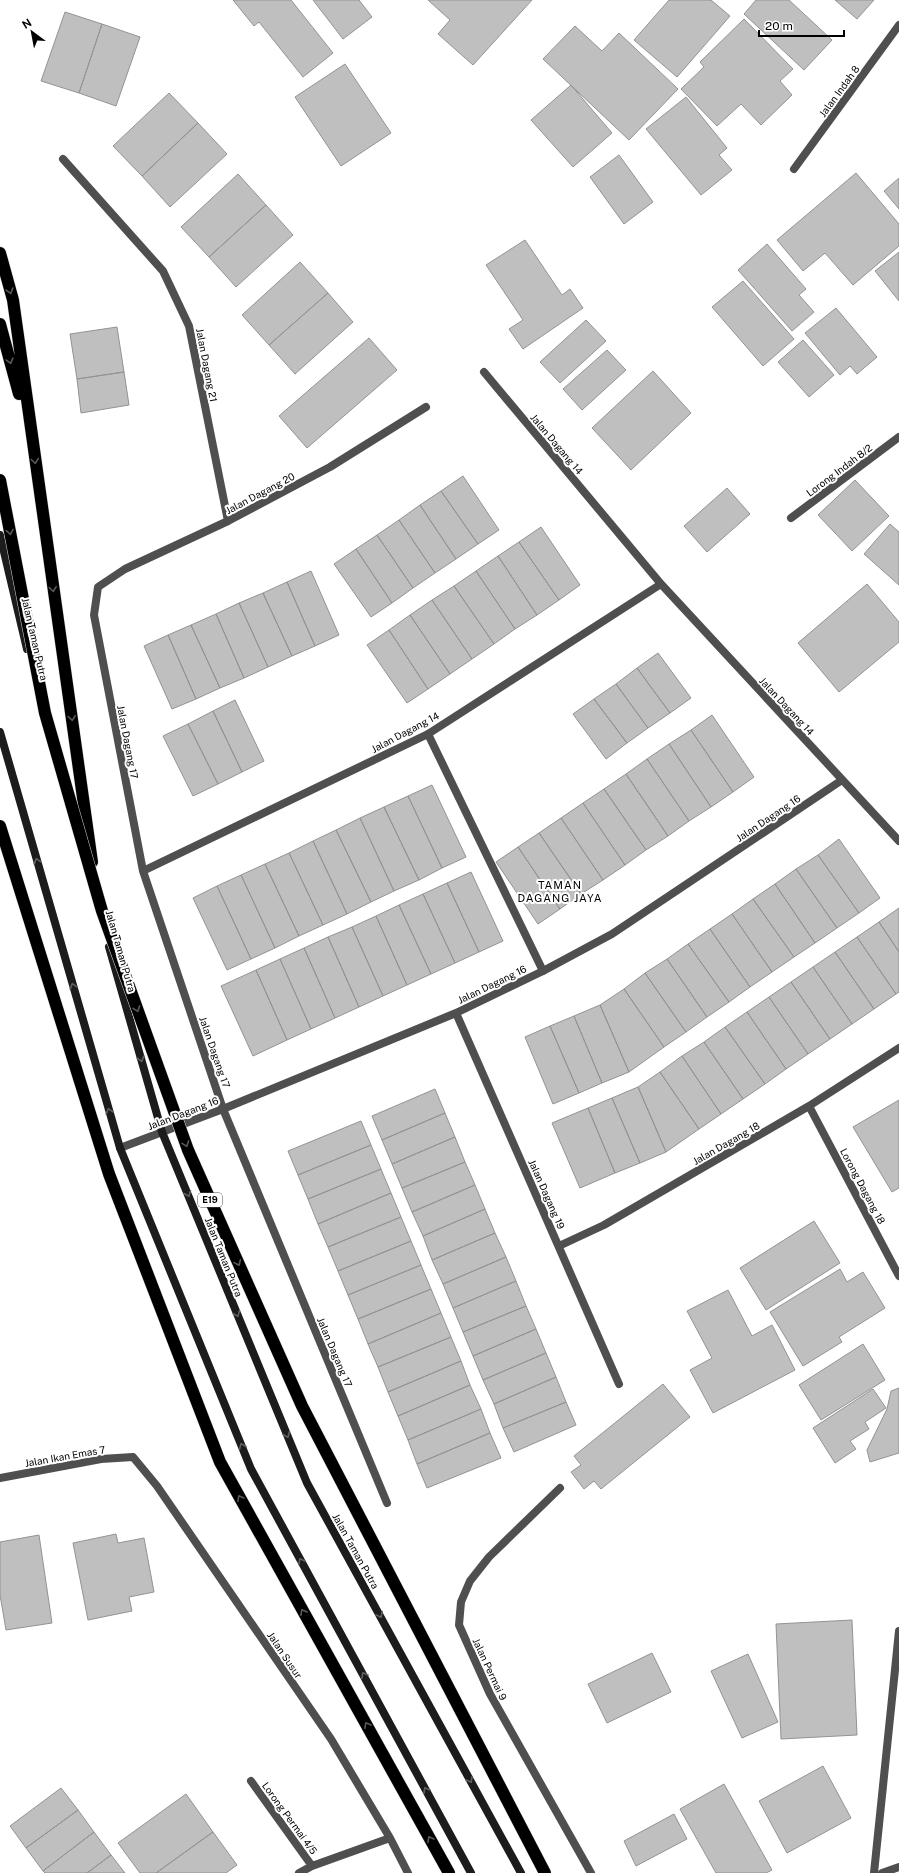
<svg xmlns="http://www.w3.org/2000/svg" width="899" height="1873" viewBox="0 0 899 1873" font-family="'Public Sans',sans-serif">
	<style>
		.building { fill: #bfbfbf; stroke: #939393 }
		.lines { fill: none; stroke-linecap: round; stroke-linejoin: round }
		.highway-casing { stroke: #dbdbdb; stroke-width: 13 }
		.lane { stroke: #4f4f4f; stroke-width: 8 }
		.street { stroke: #4f4f4f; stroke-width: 8 }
		.secondary { stroke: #1c1c1c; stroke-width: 8 }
		.highway { stroke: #000; stroke-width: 12 }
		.highway-bridge-casing { stroke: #dbdbdb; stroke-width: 13; stroke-linecap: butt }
		.highway-bridge { stroke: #000; stroke-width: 12 }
		.oneway { stroke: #595959 }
		.oneway2 { stroke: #606060 }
		.labels { text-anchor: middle; stroke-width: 4; stroke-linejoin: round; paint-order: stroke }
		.shield { fill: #fff; stroke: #4c4c4c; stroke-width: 1 }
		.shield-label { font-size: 9px; font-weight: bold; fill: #000 }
		.street-label { font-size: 10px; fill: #000; stroke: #fff }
		.neighbourhood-label { font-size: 11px; letter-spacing: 1px; fill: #000; stroke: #fff }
	</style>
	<rect width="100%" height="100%" fill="#fff"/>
	<path class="building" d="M233,0H291L333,53L303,77L259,22L254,26Z
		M313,0H359L372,17L343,39Z
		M428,0H532L473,65L438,34L450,20Z
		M669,0H711L730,16L677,77L634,40Z
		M756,0H789L832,40L804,70L744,14Z
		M835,0H874L857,19Z
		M65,12L102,24L79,93L41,81Z
		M744,19L793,69L780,81L792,95L761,125L741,104L717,126L681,89L704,67L700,62Z
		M102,24L140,37L116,106L79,93Z
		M575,26L602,51L619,33L678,89L629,140L543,59Z
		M345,64L391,133L341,166L295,97Z
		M571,85L612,133L573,167L531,120Z
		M169,93L198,123L142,176L113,146Z
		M686,97L727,148L719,155L732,170L701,195L646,129Z
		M198,123L227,154L170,207L142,176Z
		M619,155L653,202L624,224L590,177Z
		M856,173L899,224V246L853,285L825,253L803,271L777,240Z
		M238,174L266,205L209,257L181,227Z
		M899,178V209L884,191Z
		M266,205L293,235L236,287L209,257Z
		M525,240L562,295L570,289L583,308L523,349L509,329L523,320L486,265Z
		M767,244L806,289L799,295L814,312L792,331L738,270Z
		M899,252V301L875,271Z
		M300,262L328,293L269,345L242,315Z
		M743,281L794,339L763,366L712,307Z
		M328,293L353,322L295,374L269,345Z
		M836,308L877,357L857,374L850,366L840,375L805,333Z
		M586,320L606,341L560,383L540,362Z
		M117,327L124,372L77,379L70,334Z
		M369,338L397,370L307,448L279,416Z
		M803,340L834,375L809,397L778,362Z
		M607,350L626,370L582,410L563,389Z
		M653,371L691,413L631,470L592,428Z
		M124,372L129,405L81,413L77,379Z
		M463,476L499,530L478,544L441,491Z
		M855,480L889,516L852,551L818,515Z
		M727,488L750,514L707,552L684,526Z
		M441,491L478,544L456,559L420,505Z
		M420,505L456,559L435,573L399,520Z
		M399,520L435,573L413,588L377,535Z
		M890,524L899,532V585L864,554Z
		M541,527L580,585L559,600L519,542Z
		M377,535L413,588L392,603L356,549Z
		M519,542L559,600L537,615L498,556Z
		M356,549L392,603L371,617L334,564Z
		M498,556L537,615L515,629L476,571Z
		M311,571L339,635L315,646L287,582Z
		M476,571L515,629L494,644L454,586Z
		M287,582L315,646L292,656L263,593Z
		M867,584L899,622V642L839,692L798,643Z
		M454,586L494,644L472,659L432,600Z
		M263,593L292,656L268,667L239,603Z
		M432,600L472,659L450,674L410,615Z
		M239,603L268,667L244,678L216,614Z
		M216,614L244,678L220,688L191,625Z
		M410,615L450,674L428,689L389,630Z
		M191,625L220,688L196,699L168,635Z
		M389,630L428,689L407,703L367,645Z
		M168,635L196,699L172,709L144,646Z
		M658,653L691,698L670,713L637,668Z
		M637,668L670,713L648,728L616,684Z
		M616,684L648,728L627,743L594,699Z
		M594,699L627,743L606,759L573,714Z
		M235,700L264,761L242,772L213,711Z
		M213,711L242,772L218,784L188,724Z
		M712,715L754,777L733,792L691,730Z
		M188,724L218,784L193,796L163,736Z
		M691,730L733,792L711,807L669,744Z
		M669,744L711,807L689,821L647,759Z
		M647,759L689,821L668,836L626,774Z
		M626,774L668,836L646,850L604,789Z
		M432,785L466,857L442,868L408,796Z
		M604,789L646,850L625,865L583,803Z
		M408,796L442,868L419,880L384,807Z
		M583,803L625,865L603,880L561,818Z
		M384,807L419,880L394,891L360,818Z
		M360,818L394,891L371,902L336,830Z
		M561,818L603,880L581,894L539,833Z
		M336,830L371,902L347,914L313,841Z
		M539,833L581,894L560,909L518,847Z
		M839,839L880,898L859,913L818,855Z
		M313,841L347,914L323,925L289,853Z
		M518,847L560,909L538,924L496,862Z
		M289,853L323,925L299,936L265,864Z
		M818,855L859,913L837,928L796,869Z
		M265,864L299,936L275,948L241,875Z
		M796,869L837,928L815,943L775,884Z
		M471,872L503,941L479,952L447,883Z
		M241,875L275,948L251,959L217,886Z
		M447,883L479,952L455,963L423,894Z
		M775,884L815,943L794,957L753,899Z
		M217,886L251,959L227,970L193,898Z
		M423,894L455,963L431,974L399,905Z
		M753,899L794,957L772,972L732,914Z
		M399,905L431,974L407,985L376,916Z
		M899,908V952L879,922Z
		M732,914L772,972L750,987L710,929Z
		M376,916L407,985L383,996L352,927Z
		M879,922L899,952V992L896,994L857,937Z
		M352,927L383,996L359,1007L328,937Z
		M710,929L750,987L729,1002L688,944Z
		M328,937L359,1007L335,1018L304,948Z
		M857,937L896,994L874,1009L835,952Z
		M688,944L729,1002L707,1017L667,959Z
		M304,948L335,1018L311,1029L280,959Z
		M835,952L874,1009L852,1024L813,967Z
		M280,959L311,1029L287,1040L256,970Z
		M667,959L707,1017L686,1032L645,973Z
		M813,967L852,1024L830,1039L791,982Z
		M256,970L287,1040L253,1056L221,986Z
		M645,973L686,1032L664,1047L624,989Z
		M791,982L830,1039L808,1054L769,997Z
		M624,989L664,1047L629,1072L600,1005Z
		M769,997L808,1054L786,1069L747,1012Z
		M600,1005L629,1072L602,1083L574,1016Z
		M747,1012L786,1069L765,1084L725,1027Z
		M574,1016L602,1083L579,1093L550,1026Z
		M550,1026L579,1093L553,1104L525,1037Z
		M725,1027L765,1084L743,1099L704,1042Z
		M704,1042L743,1099L721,1114L682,1056Z
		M682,1056L721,1114L699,1129L660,1072Z
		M660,1072L699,1129L666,1152L638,1087Z
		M638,1087L666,1152L640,1163L612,1098Z
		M435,1089L445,1113L382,1140L372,1116Z
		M612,1098L640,1163L615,1173L588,1108Z
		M899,1100V1188L892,1192L853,1127Z
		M588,1108L615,1173L580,1188L552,1123Z
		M445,1113L455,1137L392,1164L382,1140Z
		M361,1121L371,1145L298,1175L288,1151Z
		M455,1137L465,1162L402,1188L392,1164Z
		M371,1145L381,1169L308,1199L298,1175Z
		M465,1162L475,1185L412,1212L402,1188Z
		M381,1169L391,1193L318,1224L308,1199Z
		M475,1185L485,1209L423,1236L412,1212Z
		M391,1193L401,1217L328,1247L318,1224Z
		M485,1209L495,1233L432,1260L423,1236Z
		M401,1217L411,1241L338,1271L328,1247Z
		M814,1221L840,1263L766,1310L740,1268Z
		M495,1233L506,1257L443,1284L432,1260Z
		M411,1241L421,1265L348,1295L338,1271Z
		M506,1257L516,1281L453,1308L443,1284Z
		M421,1265L431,1289L358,1319L348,1295Z
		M840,1269L847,1282L863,1272L885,1308L839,1337L842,1342L803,1366L770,1312Z
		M516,1281L526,1306L463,1332L453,1308Z
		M431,1289L441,1313L368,1344L358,1319Z
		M728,1290L752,1336L772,1325L795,1370L713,1413L690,1370L712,1358L687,1311Z
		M526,1306L536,1329L473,1356L463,1332Z
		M441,1313L451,1337L378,1367L368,1344Z
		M536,1329L546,1353L483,1380L473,1356Z
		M451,1337L461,1361L388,1392L378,1367Z
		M863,1344L885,1380L821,1420L799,1385Z
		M546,1353L556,1377L494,1404L483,1380Z
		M461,1361L470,1385L398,1416L388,1392Z
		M556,1377L566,1402L503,1428L494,1404Z
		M663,1384L690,1417L601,1489L594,1481L584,1489L571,1472L581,1465L574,1456Z
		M470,1385L481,1409L408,1440L398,1416Z
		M899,1388V1453L870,1462L867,1450L887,1409L891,1391Z
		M873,1389L886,1408L865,1422L869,1429L850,1441L856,1449L835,1463L813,1428Z
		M566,1402L576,1425L514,1452L503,1428Z
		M481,1409L490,1433L417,1464L408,1440Z
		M490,1433L501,1458L427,1488L417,1464Z
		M116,1534L118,1543L144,1538L154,1592L129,1597L132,1611L88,1620L73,1543Z
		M39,1535L52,1623L6,1630L0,1595V1542Z
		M852,1620L857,1735L781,1739L776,1624Z
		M652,1653L671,1692L607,1723L588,1684Z
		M748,1654L778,1722L742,1738L711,1671Z
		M823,1766L851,1818L787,1853L759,1801Z
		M724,1784L772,1870L766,1873H716L680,1809Z
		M61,1788L78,1810L26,1848L10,1826Z
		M186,1794L213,1832L156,1873H140L118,1843Z
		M78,1810L94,1832L43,1871L26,1848Z
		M674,1814L687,1839L636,1866L624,1841Z
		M94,1832L111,1855L87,1873H45L43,1871Z
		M213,1832L237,1865L226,1873H156Z
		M111,1855L125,1873H87Z"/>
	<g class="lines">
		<defs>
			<path id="highway" d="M0,253L13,300L92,862
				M0,324L19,394
				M0,826L109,1174L220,1462L449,1873"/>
		</defs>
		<use href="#highway" class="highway-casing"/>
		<path class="lane" d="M428,734L543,971
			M874,1873L899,1631"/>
		<path class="street" d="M63,159L163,271L189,326L228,521
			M794,169L899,25
			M484,372L661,584L899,841
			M791,518L899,437
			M143,871L428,734L661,584
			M456,1013L619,1384
			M809,1106L899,1276
			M120,1148L223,1109L456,1013L543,971L612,934L842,780
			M559,1246L604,1225L809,1106L899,1048
			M0,1478L101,1459L133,1457L157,1486L331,1739L390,1838L408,1873
			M560,1488L489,1557L470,1581L461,1602L459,1625L490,1694L591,1873
			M387,1503L223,1109L143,871L94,615L98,587L125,569L228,521L330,467L426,407
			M251,1781L312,1866
			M299,1873L312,1866L390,1838
			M882,1873L899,1867"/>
		<path class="secondary" d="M0,535L27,649
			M0,732L120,1148L251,1469L471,1873
			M109,947L162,1132L307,1483L521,1873"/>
		<use href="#highway" class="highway"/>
		<defs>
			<path id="highway-bridge" d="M0,480L45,713L102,911L188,1150L302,1406L545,1873"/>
		</defs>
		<use href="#highway-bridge" class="highway-bridge-casing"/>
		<use href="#highway-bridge" class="highway-bridge"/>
	</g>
	<defs><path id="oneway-chevron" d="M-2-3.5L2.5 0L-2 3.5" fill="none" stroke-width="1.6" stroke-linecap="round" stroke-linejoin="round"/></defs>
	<g class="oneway">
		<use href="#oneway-chevron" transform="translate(10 291) rotate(74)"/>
		<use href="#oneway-chevron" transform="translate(10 361) rotate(75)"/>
		<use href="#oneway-chevron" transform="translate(35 461) rotate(82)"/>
		<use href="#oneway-chevron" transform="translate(10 532) rotate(79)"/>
		<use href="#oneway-chevron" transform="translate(53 589) rotate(82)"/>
		<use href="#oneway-chevron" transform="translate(72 718) rotate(82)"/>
		<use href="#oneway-chevron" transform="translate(137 1009) rotate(70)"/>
		<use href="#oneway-chevron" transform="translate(186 1144) rotate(70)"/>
		<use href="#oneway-chevron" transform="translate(238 1263) rotate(66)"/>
		<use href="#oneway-chevron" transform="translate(240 1498) rotate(-119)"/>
		<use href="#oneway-chevron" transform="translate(303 1612) rotate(-119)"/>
		<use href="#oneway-chevron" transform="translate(367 1725) rotate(-119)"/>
		<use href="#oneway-chevron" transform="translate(430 1839) rotate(-119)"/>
	</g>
	<g class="oneway2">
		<use href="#oneway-chevron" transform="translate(37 861) rotate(-106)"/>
		<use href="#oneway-chevron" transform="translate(73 986) rotate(-106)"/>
		<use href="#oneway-chevron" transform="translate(141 1059) rotate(74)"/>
		<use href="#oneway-chevron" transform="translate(109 1111) rotate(-106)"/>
		<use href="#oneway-chevron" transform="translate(188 1194) rotate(68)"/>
		<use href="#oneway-chevron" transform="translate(237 1314) rotate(68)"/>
		<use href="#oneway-chevron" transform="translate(287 1435) rotate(68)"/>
		<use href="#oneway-chevron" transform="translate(242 1446) rotate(-112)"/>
		<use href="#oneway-chevron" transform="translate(301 1561) rotate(-119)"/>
		<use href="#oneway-chevron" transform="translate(380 1615) rotate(61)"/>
		<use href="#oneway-chevron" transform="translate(364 1675) rotate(-119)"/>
		<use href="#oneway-chevron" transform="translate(470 1780) rotate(61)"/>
		<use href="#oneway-chevron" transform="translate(426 1790) rotate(-119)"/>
	</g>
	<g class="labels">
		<rect class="shield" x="198" y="1193" width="24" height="14" rx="3"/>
		<g class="shield-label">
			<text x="210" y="1203">E19</text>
		</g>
		<g class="street-label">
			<text transform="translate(839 91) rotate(-54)" y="4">Jalan Indah 8</text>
			<text transform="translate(207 365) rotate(79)" y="4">Jalan Dagang 21</text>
			<text transform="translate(557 444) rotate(50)" y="4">Jalan Dagang 14</text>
			<text transform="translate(839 470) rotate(-37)" y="4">Lorong Indah 8/2</text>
			<text transform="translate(260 493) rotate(-28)" y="4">Jalan Dagang 20</text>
			<text transform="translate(35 639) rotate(77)" y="4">Jalan Taman Putra</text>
			<text transform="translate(787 706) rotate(47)" y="4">Jalan Dagang 14</text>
			<text transform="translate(405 732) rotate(-28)" y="4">Jalan Dagang 14</text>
			<text transform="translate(128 742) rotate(79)" y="4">Jalan Dagang 17</text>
			<text transform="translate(768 818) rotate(-34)" y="4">Jalan Dagang 16</text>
			<text transform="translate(121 951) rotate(74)" y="4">Jalan Taman Putra</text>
			<text transform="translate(492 984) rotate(-26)" y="4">Jalan Dagang 16</text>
			<text transform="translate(215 1052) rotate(71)" y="4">Jalan Dagang 17</text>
			<text transform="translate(183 1113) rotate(-21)" y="4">Jalan Dagang 16</text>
			<text transform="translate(726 1143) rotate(-30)" y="4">Jalan Dagang 18</text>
			<text transform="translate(863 1186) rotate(62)" y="4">Lorong Dagang 18</text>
			<text transform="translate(547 1194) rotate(66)" y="4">Jalan Dagang 19</text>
			<text transform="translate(224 1257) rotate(68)" y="4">Jalan Taman Putra</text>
			<text transform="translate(335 1352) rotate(67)" y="4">Jalan Dagang 17</text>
			<text transform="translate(65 1456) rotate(-10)" y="4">Jalan Ikan Emas 7</text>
			<text transform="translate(356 1551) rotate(61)" y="4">Jalan Taman Putra</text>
			<text transform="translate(285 1655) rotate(56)" y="4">Jalan Susur</text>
			<text transform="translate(490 1669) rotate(65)" y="4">Jalan Permai 9</text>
			<text transform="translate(290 1818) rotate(54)" y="4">Lorong Permai 4/5</text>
		</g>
		<g class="neighbourhood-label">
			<text x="560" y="889">TAMAN<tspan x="560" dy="13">DAGANG JAYA</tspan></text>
		</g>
	</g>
	<g transform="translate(32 32) rotate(328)" stroke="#ffffff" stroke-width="3" paint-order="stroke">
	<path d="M0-3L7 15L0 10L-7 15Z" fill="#000000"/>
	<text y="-6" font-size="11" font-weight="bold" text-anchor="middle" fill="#000000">N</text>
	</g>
	<path d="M759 30v6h85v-6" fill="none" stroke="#000000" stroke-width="2"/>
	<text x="765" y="30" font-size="12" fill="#000000" stroke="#ffffff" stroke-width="3" paint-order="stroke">20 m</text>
</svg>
